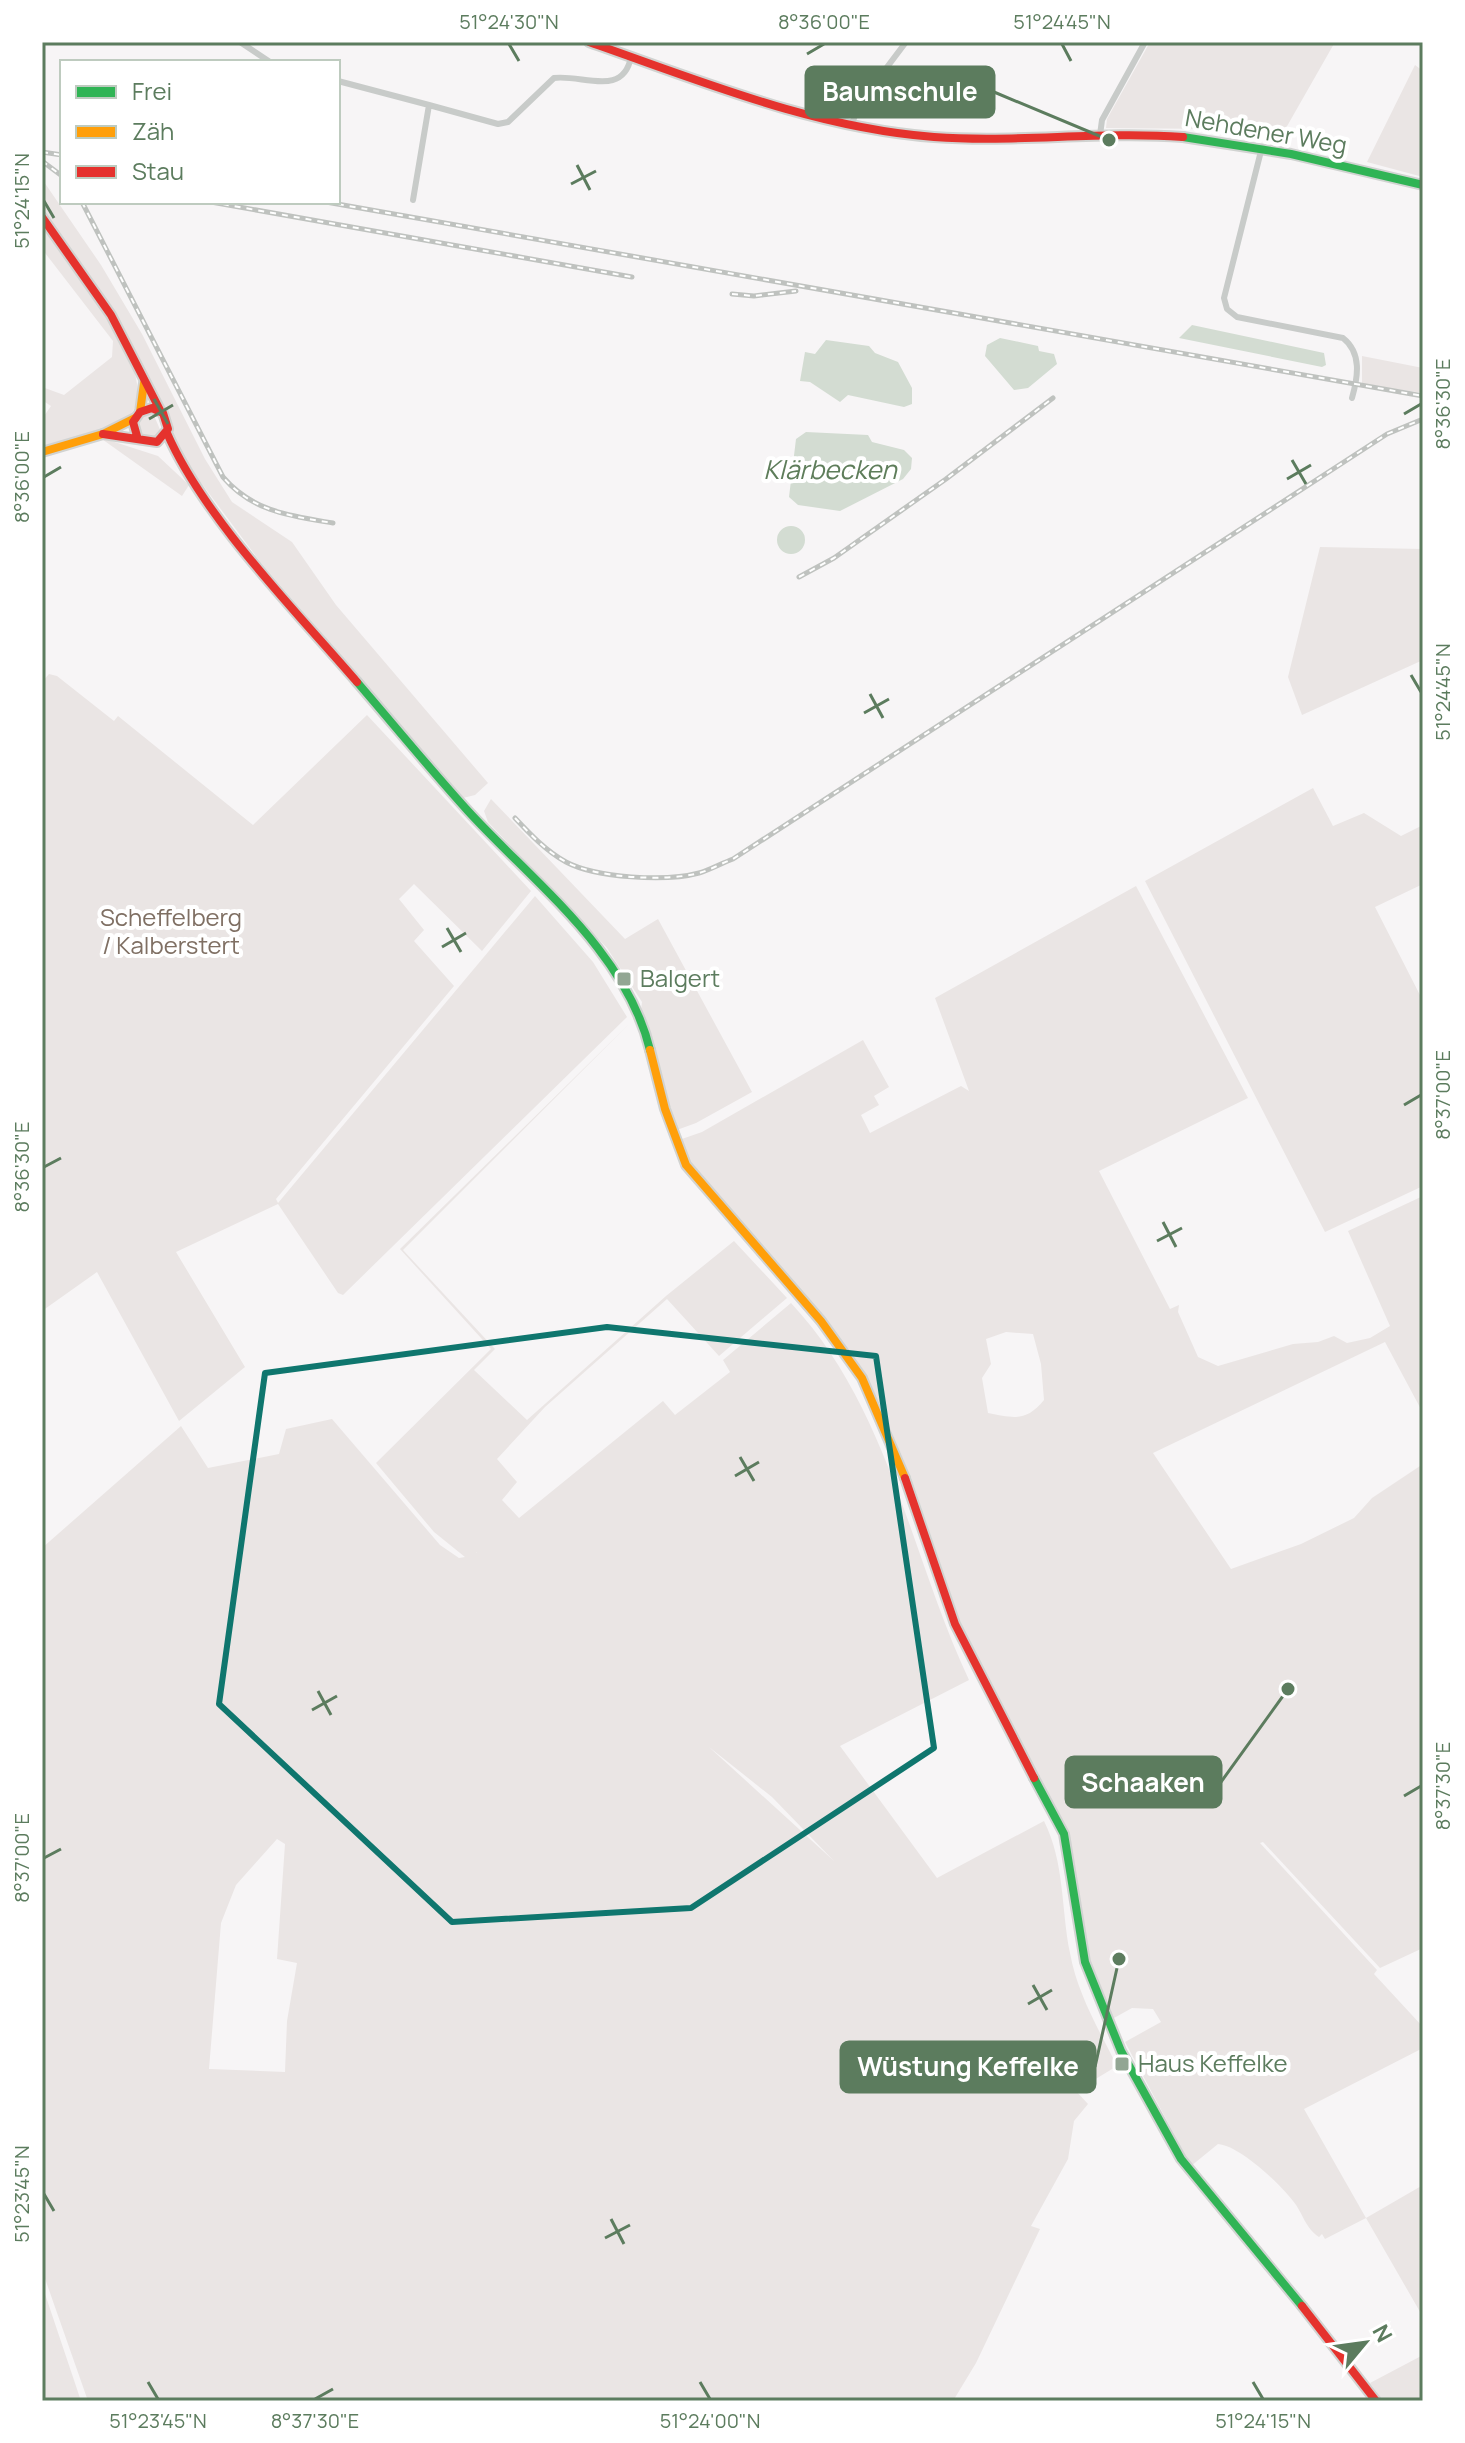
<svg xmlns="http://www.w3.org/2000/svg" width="1465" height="2443" viewBox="0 0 1465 2443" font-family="Manrope,sans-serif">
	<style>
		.green { fill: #eae5e4; fill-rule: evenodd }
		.water { fill: #d3dcd2 }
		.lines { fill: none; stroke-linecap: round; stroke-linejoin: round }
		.fast-casing { stroke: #d1d3d1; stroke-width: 12 }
		.slow-casing { stroke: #d1d3d1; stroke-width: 12 }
		.jam-casing { stroke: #d1d3d1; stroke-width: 12 }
		.street { stroke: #c8cbc9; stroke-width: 6 }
		.fast { stroke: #30b455; stroke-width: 8 }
		.slow { stroke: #ff9f0a; stroke-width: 8 }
		.jam { stroke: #e5322d; stroke-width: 8 }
		.rail-casing { stroke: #bfc2bf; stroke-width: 5 }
		.rail { stroke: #fff; stroke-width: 2; stroke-dasharray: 6; stroke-linecap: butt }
		.marked { fill: none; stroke: #0f766e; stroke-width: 6; stroke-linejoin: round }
		.ticks { fill: none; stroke: #5c7c5e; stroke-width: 3 }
		.poi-dot { fill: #92a693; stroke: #fff; stroke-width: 3 }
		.labels { text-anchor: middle; stroke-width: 8; stroke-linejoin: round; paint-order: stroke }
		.street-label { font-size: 24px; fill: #5c7c5e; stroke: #fff }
		.park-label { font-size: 24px; fill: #7f6f63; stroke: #fff }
		.poi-label { font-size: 24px; fill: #5c7c5e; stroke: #fff; text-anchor: start }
		.water-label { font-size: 26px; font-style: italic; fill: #5e7d5a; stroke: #fff }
		.leader { fill: none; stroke: #5c7c5e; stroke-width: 3 }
		.callout-dot { fill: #5c7c5e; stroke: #fff; stroke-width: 3 }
		.callout { fill: #5c7c5e; stroke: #5c7c5e; stroke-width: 3 }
		.callout-label { font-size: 26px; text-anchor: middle; font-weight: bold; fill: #fff }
		.neatline { fill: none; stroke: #5c7c5e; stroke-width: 3 }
		.ticks-label { font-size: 20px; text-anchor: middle; fill: #5c7c5e }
	</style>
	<rect width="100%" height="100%" fill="#f7f5f6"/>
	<path class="green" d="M1150,42H1335L1278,142L1214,129L1106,128L1107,119Z
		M1415,65L1423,71V177L1367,162Z
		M42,179L101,265L142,334L205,459L232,502L292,542L336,605L488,783L475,795L463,798L261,563L181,456L171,436L170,416L152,392L120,321L42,211Z
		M42,223C66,257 168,377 129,416C111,434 67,441 42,446V419L51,406L42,400V387L64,395L112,357L113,341L42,249Z
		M1362,356L1423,368V393L1362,384Z
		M153,413L161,432L157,437H144L137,423L142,415Z
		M99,437L158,456L189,485L182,496Z
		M1320,547L1423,549V660L1302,715L1288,677Z
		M49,674L57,676L114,721L118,716L253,825L367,715L531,891L482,951L414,884L399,899L424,930L414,941L454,986L276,1199L278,1203L535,896L593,962L627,1017L343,1295L338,1293L278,1204L176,1252L245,1367L179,1421L97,1272L42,1311V682Z
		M1313,788L1333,826L1364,813L1401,836L1423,825V884L1375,907L1423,1001V1186L1325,1232L1145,881Z
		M491,799L625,939L658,919L752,1092L696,1123L674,1131L641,1010L642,1002L607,948L488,822L484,811Z
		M1136,886L1248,1098L1099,1171L1170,1309L1179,1305L1178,1312L1198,1357L1218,1366L1293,1344L1318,1342L1334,1336L1347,1343L1370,1338L1390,1326L1348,1231L1423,1196V1413L1385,1342L1153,1453L1231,1569L1301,1544L1354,1518L1372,1498L1423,1464V1948L1380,1968L1263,1842L1260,1843L1377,1970L1374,1974L1423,2027V2048L1304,2109L1366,2218L1423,2185V2317L1366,2218L1325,2239L1322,2234L1319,2237C1305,2228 1303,2213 1293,2201C1278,2182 1240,2146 1218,2144L1191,2166L1125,2042L1161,2022L1153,2009L1132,2008L1114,2018C1072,1956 1088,1896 1065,1828L961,1624L911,1477L870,1382L828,1322L698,1175L679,1140L702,1132L863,1040L889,1087L874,1096L879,1105L861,1115L870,1133L961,1086L969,1091L935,998ZM1006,1332L1033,1334L1041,1364L1044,1400C1026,1422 1014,1418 988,1413L982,1378L991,1364L986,1339Z
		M629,1024L403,1250L495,1349L474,1370L527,1420L666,1296L734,1241L787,1298L719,1356L667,1299L545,1407L497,1459L517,1482L502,1500L519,1518L476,1553L663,1401L675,1415L730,1372L723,1360L791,1303C889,1408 910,1554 969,1680L840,1746L937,1878L1044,1821C1065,1863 1061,1909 1070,1953C1077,1993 1099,2030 1117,2066L1076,2091L1088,2104L1074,2121L1068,2159L1031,2226L1040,2229L976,2363L953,2401H88L42,2270V1548L181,1426L208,1468L279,1454L286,1429L332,1419L440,1545L459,1558L465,1557L434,1532L376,1463L491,1349L400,1249ZM709,1747L772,1797L834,1861ZM277,1839L285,1844L277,1959L297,1963L287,2021L285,2072L209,2069L221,1923L236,1885Z
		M42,2285L81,2401H42Z
		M1423,2355V2401H1383L1370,2383Z"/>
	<path class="water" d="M1192,325L1324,353L1326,365L1322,367L1179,338Z
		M1000,338L1038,346L1039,351L1054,354L1057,364L1028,388L1014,390L985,356L987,345Z
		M826,340L869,346L875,353L898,362L912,388V404L904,407L848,395L840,402L810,382L800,381L805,352L815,354Z
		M806,432L868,435L872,442L904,450L912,458L911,469L903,479L840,511L798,505L789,497L796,439Z
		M777 540a14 14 0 1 1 28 0a14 14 0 1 1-28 0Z"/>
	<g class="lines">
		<defs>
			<path id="fast" d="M1183,137L1291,154L1423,185
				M357,682C394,725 430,769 468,811C534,883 626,951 650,1050
				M1034,1778L1064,1834L1085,1962L1121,2051L1181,2159L1302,2306"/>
			<path id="slow" d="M140,412L144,383
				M42,452L103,434L135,418
				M650,1050L665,1109L686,1165L821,1321L862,1378L905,1478"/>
			<path id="jam" d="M589,42C701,81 814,128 934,137C1016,143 1099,131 1183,137
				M42,217L111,315L160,410
				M167,433C204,518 295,610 357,682
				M103,434L157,442L168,429L163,413L152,408L140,412L133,422L137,436
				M905,1478L955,1624L1034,1778
				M1302,2306L1376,2401"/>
		</defs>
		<use href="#fast" class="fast-casing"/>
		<use href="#slow" class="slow-casing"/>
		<use href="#jam" class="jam-casing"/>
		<path class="street" d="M240,42L270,62
			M338,81L429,105L413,200
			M429,105L498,124L508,122L554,78C582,74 623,98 631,57
			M851,126L860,103L906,42
			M1100,135L1102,120L1145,42
			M1262,147L1224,298L1227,309L1237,317L1343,338C1362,353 1358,377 1352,398"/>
		<use href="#fast" class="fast"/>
		<use href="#slow" class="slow"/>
		<use href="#jam" class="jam"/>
		<defs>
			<path id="rail" d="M42,152L62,155
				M42,161L62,176
				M82,202L223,477C253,512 291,516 333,523
				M211,202L632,277
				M326,202L1423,396
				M732,294L754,296L796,291
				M799,577L834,558L946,479L1053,398
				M515,818C530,834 546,851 566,862C596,878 666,882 699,873C710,870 722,863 733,859L1387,434L1423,419"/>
		</defs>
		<use href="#rail" class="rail-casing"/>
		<use href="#rail" class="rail"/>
	</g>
	<path class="marked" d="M607,1327L876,1356L934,1748L691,1908L452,1922L219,1704L265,1373Z"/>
	<path class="ticks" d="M509,44L519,61M1062,44L1071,61M807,54L824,44M577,165L590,190M571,184L596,171M44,201L54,218M154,399L168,424M1404,414L1421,404M149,419L173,405M1292,460L1306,484M44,477L61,467M1287,479L1311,465M1411,675L1421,692M870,694L883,718M864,713L889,699M447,928L461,952M442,947L466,933M1404,1105L1421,1095M44,1167L61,1158M1163,1222L1176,1247M1157,1241L1182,1228M740,1457L754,1481M735,1476L759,1462M318,1691L331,1715M312,1710L337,1696M1404,1796L1421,1786M44,1858L61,1849M1033,1985L1047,2010M1028,2004L1052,1990M44,2194L54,2211M611,2219L624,2244M605,2238L630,2225M148,2382L158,2399M700,2382L710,2399M1253,2382L1263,2399M315,2399L333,2389"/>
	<g class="poi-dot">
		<rect x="616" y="971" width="16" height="16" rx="4"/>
		<rect x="1114" y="2056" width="16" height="16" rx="4"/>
	</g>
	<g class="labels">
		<g class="street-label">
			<text transform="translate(1266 132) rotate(10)" y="8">Nehdener Weg</text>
		</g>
		<g class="park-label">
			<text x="171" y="926">Scheffelberg<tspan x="171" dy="28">/ Kalberstert</tspan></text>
		</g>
		<g class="poi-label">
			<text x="640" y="987">Balgert</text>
			<text x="1138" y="2072">Haus Keffelke</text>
		</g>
		<g class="water-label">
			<text x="830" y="479">Klärbecken</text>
		</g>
	</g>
	<path class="leader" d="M1109 140L994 92M1288 1689L1221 1782M1119 1959L1095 2067"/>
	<g class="callout-dot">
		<circle cx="1109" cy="140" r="8"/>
		<circle cx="1288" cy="1689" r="8"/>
		<circle cx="1119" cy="1959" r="8"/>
	</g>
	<g class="callout">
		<rect x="806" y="67" width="188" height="50" rx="8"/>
		<rect x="1066" y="1757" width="155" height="50" rx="8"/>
		<rect x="841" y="2042" width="254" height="50" rx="8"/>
	</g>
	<g class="callout-label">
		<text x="900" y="101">Baumschule</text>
		<text x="1143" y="1792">Schaaken</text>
		<text x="968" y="2076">Wüstung Keffelke</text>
	</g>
	<rect width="1465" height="2443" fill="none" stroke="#ffffff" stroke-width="88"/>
	<rect x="60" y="60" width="280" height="144" fill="#ffffff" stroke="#becbbf" stroke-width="2"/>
	<rect x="76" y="86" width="40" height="12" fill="#30b455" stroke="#becbbf" stroke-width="2"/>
	<text x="132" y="100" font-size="24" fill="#5c7c5e">Frei</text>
	<rect x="76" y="126" width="40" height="12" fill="#ff9f0a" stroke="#becbbf" stroke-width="2"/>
	<text x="132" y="140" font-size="24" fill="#5c7c5e">Zäh</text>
	<rect x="76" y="166" width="40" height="12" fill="#e5322d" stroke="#becbbf" stroke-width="2"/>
	<text x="132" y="180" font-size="24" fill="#5c7c5e">Stau</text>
	<g transform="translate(1365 2343) rotate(61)" stroke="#ffffff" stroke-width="6" paint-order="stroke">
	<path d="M0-6L14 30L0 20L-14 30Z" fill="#5c7c5e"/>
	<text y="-12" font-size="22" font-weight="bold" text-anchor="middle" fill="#5c7c5e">N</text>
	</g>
	<rect x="44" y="44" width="1377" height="2355" class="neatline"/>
	<g class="ticks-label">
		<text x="509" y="29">51°24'30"N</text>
		<text x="824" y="29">8°36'00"E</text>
		<text x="1062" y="29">51°24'45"N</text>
		<text transform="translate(22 201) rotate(-90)" y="7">51°24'15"N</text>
		<text transform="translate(1443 404) rotate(-90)" y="7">8°36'30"E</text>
		<text transform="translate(22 477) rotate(-90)" y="7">8°36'00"E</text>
		<text transform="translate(1443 692) rotate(-90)" y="7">51°24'45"N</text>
		<text transform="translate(1443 1095) rotate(-90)" y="7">8°37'00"E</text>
		<text transform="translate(22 1167) rotate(-90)" y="7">8°36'30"E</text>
		<text transform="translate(1443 1786) rotate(-90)" y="7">8°37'30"E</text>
		<text transform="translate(22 1858) rotate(-90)" y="7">8°37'00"E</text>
		<text transform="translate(22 2194) rotate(-90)" y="7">51°23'45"N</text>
		<text x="158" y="2428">51°23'45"N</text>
		<text x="315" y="2428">8°37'30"E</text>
		<text x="710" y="2428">51°24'00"N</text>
		<text x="1263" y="2428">51°24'15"N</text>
	</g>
</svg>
